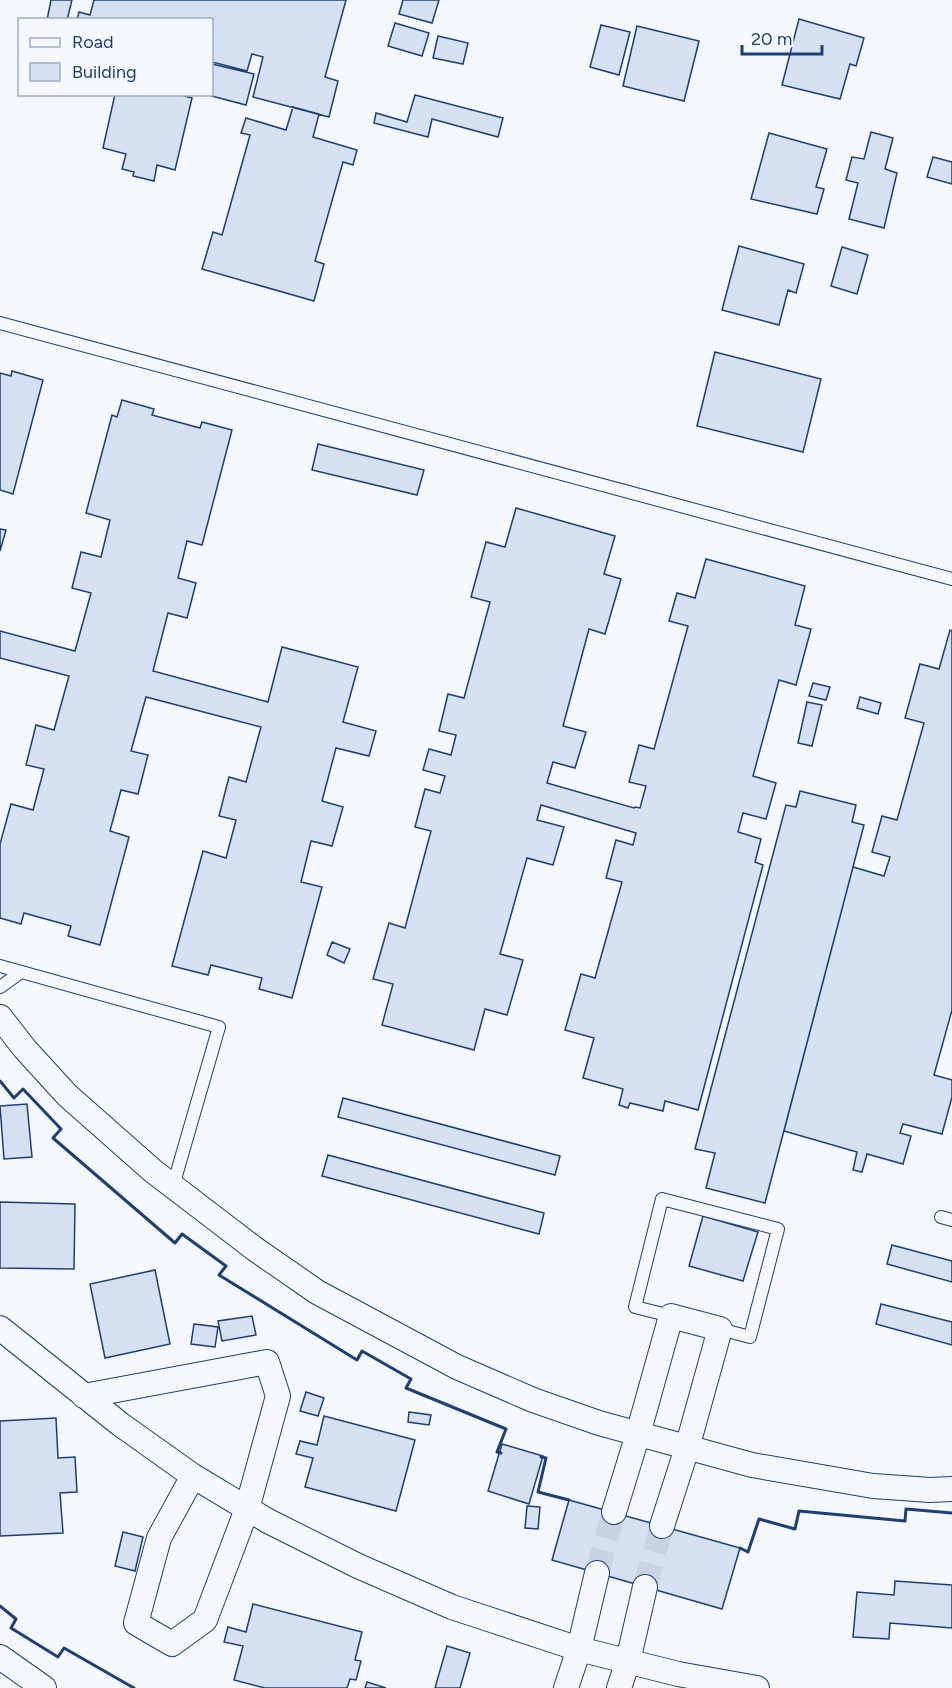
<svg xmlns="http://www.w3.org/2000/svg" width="952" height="1688" viewBox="0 0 952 1688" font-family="Figtree,sans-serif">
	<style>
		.building { fill: #d5e0f0; stroke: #1d3f73; stroke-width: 1.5 }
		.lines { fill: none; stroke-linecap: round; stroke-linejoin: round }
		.minor-tunnel { stroke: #c9d2e0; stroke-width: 24; stroke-dasharray: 24 12; stroke-linecap: butt }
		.service-casing { stroke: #1d3f73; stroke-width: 14 }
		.minor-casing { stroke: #1d3f73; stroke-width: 26 }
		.service { stroke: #f4f7fb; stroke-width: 12 }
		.minor { stroke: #f4f7fb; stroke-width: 24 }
		.wall { stroke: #1d3f73; stroke-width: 3 }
	</style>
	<rect width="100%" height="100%" fill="#f4f7fb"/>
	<path class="building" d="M51,0H72L67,20H47Z
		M94,0H346L325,77L338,81L329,117L253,97L263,57L252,54L247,71L212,62V20H77L79,12L90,15Z
		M403,0H439L432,23L399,14Z
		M799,19L864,38L856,66L850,64L840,99L782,85Z
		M395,23L429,33L422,56L388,46Z
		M601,25L630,32L619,75L590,67Z
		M637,26L699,41L684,101L623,86Z
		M438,36L468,43L463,64L433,58Z
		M212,64L254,74L246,105L204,94H212Z
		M115,94H177L192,98L175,170L157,165L154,181L133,176L134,172L122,169L126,154L103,148Z
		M415,95L503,118L498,137L432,119L428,137L374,123L376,113L407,122Z
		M293,107L319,114L313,137L357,150L353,165L343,162L315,261L324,264L314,301L202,269L213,232L222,235L250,135L241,133L246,118L286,130Z
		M871,132L893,138L885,169L897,173L884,228L849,219L858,183L846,180L852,157L864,159Z
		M769,133L827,149L816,187L824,189L817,214L751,199Z
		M933,157L952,162V184L927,177Z
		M739,246L804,264L796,293L788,290L779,325L722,310Z
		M842,247L868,255L857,294L831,286Z
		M715,352L821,379L803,452L697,426Z
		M12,371L43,380L13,494L0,490V373L11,376Z
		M122,400L154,409L152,415L200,428L202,422L232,430L202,545L187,541L178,578L196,583L187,618L168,613L153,671L268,702L282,647L358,667L343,722L376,731L369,756L336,748L322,801L343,807L332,846L311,841L301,882L322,887L292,998L259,989L262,978L211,965L208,975L172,966L203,851L226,858L236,820L219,816L229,777L246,782L261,727L146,697L131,751L148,755L138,794L121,790L110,831L129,837L100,945L68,936L71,926L24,913L21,924L0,918V844L11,804L33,810L44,769L26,765L36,725L54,730L69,676L0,658V631L75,651L91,593L72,588L81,552L101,557L110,520L86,513L112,415L117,417Z
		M318,444L424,470L417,495L312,470Z
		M516,508L615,536L604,574L621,579L605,634L589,629L563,726L586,732L575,768L553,762L547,783L634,808L635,807L640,808L646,786L629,782L639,745L654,749L688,626L669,621L677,593L695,598L706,559L805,586L795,625L811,629L796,685L779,680L753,776L776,783L766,819L743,813L738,832L761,839L755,862L763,865L698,1110L665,1101L663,1111L630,1103L628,1108L619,1105L623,1089L583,1078L594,1038L565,1030L581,974L595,978L622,882L606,878L616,840L633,845L636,833L541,805L537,820L564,827L553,865L527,858L500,954L523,960L507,1015L485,1009L474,1050L382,1025L393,984L373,979L389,923L405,928L431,831L415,827L425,789L440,793L445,776L423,770L429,749L451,755L456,735L439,731L448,694L464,698L490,602L471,597L486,542L505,547Z
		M0,529L6,530L0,551Z
		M950,630L952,631V1010L934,1075L952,1080V1097L942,1134L903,1124L900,1133L911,1136L903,1164L867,1154L862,1172L853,1170L857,1152L784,1131L853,867L884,876L890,857L872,852L882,816L897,820L924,723L905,718L920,664L939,669Z
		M813,683L830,687L826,700L809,696Z
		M860,697L881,703L878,714L857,708Z
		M807,702L822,705L812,746L798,743Z
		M800,791L856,805L852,822L864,825L765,1203L706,1188L715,1153L695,1149L786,805L796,807Z
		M332,942L350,949L344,963L327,955Z
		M343,1098L560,1156L555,1175L338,1117Z
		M27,1104L32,1157L4,1159L0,1106Z
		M328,1155L544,1213L539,1234L322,1176Z
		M0,1202L75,1204L74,1269L0,1268Z
		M703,1216L758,1232L743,1281L689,1266Z
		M892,1245L952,1261V1282L887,1264Z
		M155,1270L170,1344L105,1358L90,1284Z
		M881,1304L952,1322V1345L876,1324Z
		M252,1316L256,1335L222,1341L218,1321Z
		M194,1324L218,1327L215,1347L191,1344Z
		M306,1392L324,1398L318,1416L300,1411Z
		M409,1412L431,1415L429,1425L408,1422Z
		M324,1416L415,1440L396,1511L305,1487L313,1458L296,1454L300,1441L317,1445Z
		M56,1418L58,1458L75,1457L77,1492L60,1493L63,1533L0,1536V1421Z
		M502,1444L543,1456L529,1504L488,1491Z
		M569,1500L740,1548L722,1609L552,1560Z
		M527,1506L540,1507L538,1529L525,1528Z
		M123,1532L143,1537L135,1571L115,1566Z
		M895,1581L952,1585V1628L890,1623L889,1639L853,1637L857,1592L894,1595Z
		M253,1604L362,1632L355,1660L361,1661L356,1680L350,1679L347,1688H265L234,1680L243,1646L224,1642L228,1627L246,1632Z
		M447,1646L470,1653L460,1688H435Z
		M367,1682L386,1688H365Z"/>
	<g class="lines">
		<path class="minor-tunnel" d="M597,1573L614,1512
			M645,1587L662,1526"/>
		<defs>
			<path id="service" d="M0,323L952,579
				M0,966L219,1027L173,1186
				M0,987L21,972
				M941,1217L952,1220
				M671,1316L635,1307L662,1199L778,1229L750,1337L720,1329"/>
			<path id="minor" d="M0,1017L25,1049L67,1095L153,1171L255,1249L317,1292L457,1367L533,1400L599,1423L752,1465L873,1486L930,1490L952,1489
				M0,1328L120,1424L193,1476L268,1521L358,1566L452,1607L579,1649L678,1674L757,1688
				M84,1396L267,1362L278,1396L247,1509L205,1620L172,1644L136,1623L159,1538L193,1476
				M614,1512L638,1434L671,1316L720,1329L687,1448L662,1526
				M0,1657L44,1688
				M566,1688L579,1649L597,1573
				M619,1688L628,1661L645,1587"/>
		</defs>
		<use href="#service" class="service-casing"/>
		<use href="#minor" class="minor-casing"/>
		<use href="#service" class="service"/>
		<use href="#minor" class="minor"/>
		<path class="wall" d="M0,1081L14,1098L23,1089L61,1129L53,1138L175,1243L182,1234L226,1266L219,1275L357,1360L362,1351L411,1379L406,1388L506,1429L497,1452L501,1453
			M541,1457L546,1458L538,1492L569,1500
			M740,1548L748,1552L759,1519L795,1529L799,1511L905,1521L906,1509L952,1513
			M0,1606L16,1619L11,1628L58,1657L64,1648L134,1688"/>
	</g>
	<rect x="18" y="18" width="195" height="78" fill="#f4f7fb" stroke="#9eadc5" stroke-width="1.5"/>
	<rect x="30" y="38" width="30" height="9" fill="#f4f7fb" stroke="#9eadc5" stroke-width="1.5"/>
	<text x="72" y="48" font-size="18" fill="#1d3f73">Road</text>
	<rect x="30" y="63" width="30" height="18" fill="#d5e0f0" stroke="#9eadc5" stroke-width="1.5"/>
	<text x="72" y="78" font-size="18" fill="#1d3f73">Building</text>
	<path d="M742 45v9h80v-9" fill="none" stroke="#1d3f73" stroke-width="3"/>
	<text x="751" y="45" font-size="18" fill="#1d3f73" stroke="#f4f7fb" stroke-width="4.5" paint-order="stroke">20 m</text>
</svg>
